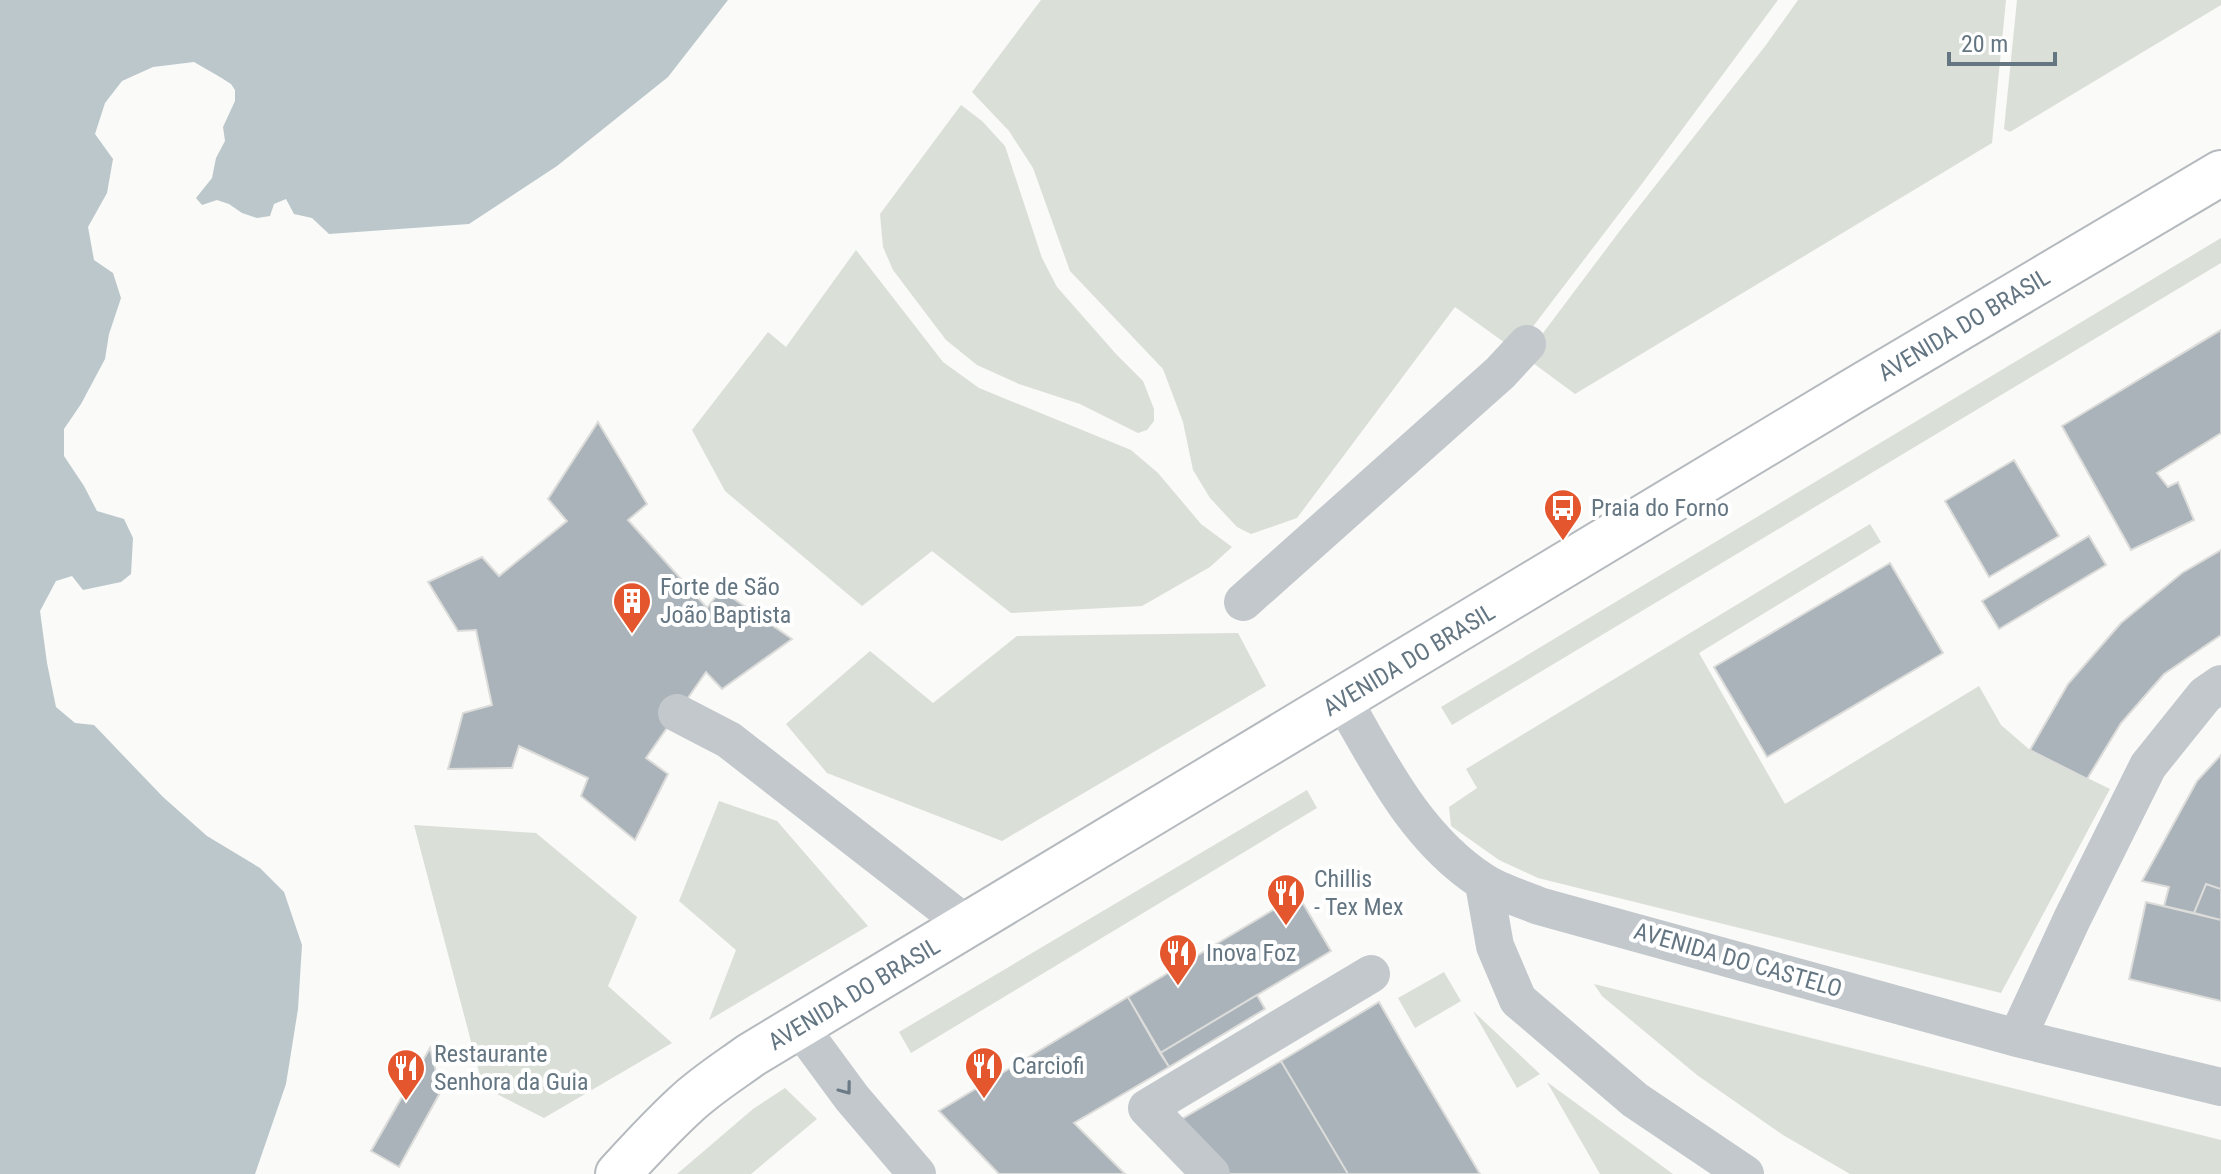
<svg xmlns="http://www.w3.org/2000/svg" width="2221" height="1174" viewBox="0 0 2221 1174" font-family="'Roboto Condensed',sans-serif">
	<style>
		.green { fill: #dadfd7 }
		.water { fill: #bbc7cb }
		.building { fill: #aab3b9; stroke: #dcdcda; stroke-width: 2 }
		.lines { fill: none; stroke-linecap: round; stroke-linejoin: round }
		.major-casing { stroke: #b5babe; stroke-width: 48 }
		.minor { stroke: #c3c8cc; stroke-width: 38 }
		.major { stroke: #fff; stroke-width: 44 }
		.oneway { stroke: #6a7a87 }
		.labels { text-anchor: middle; stroke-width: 8; stroke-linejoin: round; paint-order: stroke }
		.street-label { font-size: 24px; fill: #657683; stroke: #fff }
		.poi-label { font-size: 24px; fill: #657683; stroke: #fff; text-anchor: start }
	</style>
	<rect width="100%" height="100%" fill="#fafaf8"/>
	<path class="green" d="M1041,0H1778L1641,185L1515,350L1455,307L1297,518L1251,534L1237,527L1210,498L1193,470L1183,422L1163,369L1070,271L1033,168L1009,131L972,92Z
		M1798,0H2006L1992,143L1575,394L1525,357L1622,228L1766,45Z
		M2017,0H2221V5L2010,132L2004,129Z
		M961,105L982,121L1005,146L1042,258L1057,287L1116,354L1143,381L1154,409V421L1147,430L1138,433L1080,404L1019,384L977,365L946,340L893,270L883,247L880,214Z
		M2221,238V263L1452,725L1441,707Z
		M856,250L943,362L979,388L1131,450L1158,473L1201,524L1232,547L1210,567L1142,606L1011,613L932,551L862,606L725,491L692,430L768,332L786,347Z
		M1870,524L1881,542L1699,653L1785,804L1979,686L2001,725L2030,750L2110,789L2001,993L1538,878L1499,860L1451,826L1449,807L1477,788L1466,769Z
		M1238,633L1266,686L1002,841L827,773L786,724L870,651L933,703L1017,636Z
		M1307,790L1317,808L911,1053L899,1032Z
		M719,801L777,821L868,926L709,1020L736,950L679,901Z
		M414,825L536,833L637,917L608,986L672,1043L544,1118L483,1087Z
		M1444,972L1461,1001L1415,1028L1398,998Z
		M1594,984L2221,1140V1174H1850L1783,1135L1697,1075L1602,996Z
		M1473,1011L1540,1074L1517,1088Z
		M1547,1082L1673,1174H1600Z
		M785,1088L817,1119L751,1174H677L753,1109Z"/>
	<path class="water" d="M0,0H728L668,77L557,166L469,224L329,234L312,218L294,214L286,199L274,204L270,216L257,218L242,213L229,204L217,200L202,205L196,198L212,178L216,158L225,141L223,127L235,101V90L231,84L220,77L194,62L153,67L122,81L105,103L95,134L113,159L107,193L88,227L94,260L113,273L121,298L109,334L105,359L81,404L64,429V456L84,486L97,511L124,519L133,538L131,574L121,582L83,590L72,576L56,581L40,611L47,663L56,707L75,723L94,725L163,797L207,836L260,868L284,892L302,945L298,1009L286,1084L255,1174H0Z"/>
	<path class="building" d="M2221,330V433L2157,473L2168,487L2178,482L2194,520L2131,550L2062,426Z
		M598,422L647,504L628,520L707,608L721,590L792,639L722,689L706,672L646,758L668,774L635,840L581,796L588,778L519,746L512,768L448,769L463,713L492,705L476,630L458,631L428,582L482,557L499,576L567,521L548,499Z
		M2014,460L2059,536L1989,577L1945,501Z
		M2089,536L2106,565L1999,629L1982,601Z
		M2221,550V635L2164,674L2121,723L2087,779L2030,750L2068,684L2121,623L2182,573Z
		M1890,563L1943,653L1767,757L1714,667Z
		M2221,755V889L2206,884L2194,913L2164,906L2169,887L2142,881L2197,781Z
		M2206,884L2221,889V920L2194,913Z
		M1298,895L1331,951L1160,1053L1128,997Z
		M2146,902L2221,920V1001L2129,979Z
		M1257,995L1265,1009L1169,1067L1160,1053Z
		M1128,997L1169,1067L1074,1123L1125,1174H999L939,1111Z
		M1379,1002L1406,1049L1480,1174H1348L1281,1061Z
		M430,1048L441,1091L399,1167L371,1151Z
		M1281,1061L1348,1174H1225L1175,1123Z"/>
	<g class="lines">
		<defs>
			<path id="major" d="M618,1174C640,1150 661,1127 685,1105C705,1086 729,1071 751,1055L1853,391L2221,173"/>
		</defs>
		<use href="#major" class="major-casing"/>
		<path class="minor" d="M1243,602L1500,373L1527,344
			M1343,700C1381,766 1416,838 1482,881C1498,892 1520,898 1539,906L2017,1038L2221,1087
			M677,713L729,740L967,925
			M1484,884L1495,946L1518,1000L1635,1100L1745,1174
			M799,1026L852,1098L917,1174
			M2017,1038L2072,919L2148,766L2205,695L2221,684
			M1211,1174L1147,1108L1371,974"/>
		<use href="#major" class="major"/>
	</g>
	<defs><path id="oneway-chevron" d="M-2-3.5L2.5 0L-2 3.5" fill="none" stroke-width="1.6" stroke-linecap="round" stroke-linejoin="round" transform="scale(2)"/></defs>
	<use class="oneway" href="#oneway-chevron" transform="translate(846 1089) rotate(53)"/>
	<defs>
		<symbol id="bus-pin" viewBox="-11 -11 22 30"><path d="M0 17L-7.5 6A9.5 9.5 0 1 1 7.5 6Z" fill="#e4572e" stroke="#fff"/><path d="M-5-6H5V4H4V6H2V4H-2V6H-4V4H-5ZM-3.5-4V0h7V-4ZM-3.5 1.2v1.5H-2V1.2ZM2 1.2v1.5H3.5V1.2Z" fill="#fff"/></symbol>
		<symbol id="building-pin" viewBox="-11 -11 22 30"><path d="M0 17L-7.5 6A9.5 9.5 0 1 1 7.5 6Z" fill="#e4572e" stroke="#fff"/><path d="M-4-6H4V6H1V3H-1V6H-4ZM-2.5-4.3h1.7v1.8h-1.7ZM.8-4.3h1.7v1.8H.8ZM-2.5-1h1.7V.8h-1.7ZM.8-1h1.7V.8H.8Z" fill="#fff"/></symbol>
		<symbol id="restaurant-pin" viewBox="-11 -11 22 30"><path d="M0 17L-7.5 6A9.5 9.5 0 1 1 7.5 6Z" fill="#e4572e" stroke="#fff"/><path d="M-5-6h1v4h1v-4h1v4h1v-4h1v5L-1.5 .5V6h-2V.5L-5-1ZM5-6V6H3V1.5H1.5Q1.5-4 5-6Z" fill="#fff"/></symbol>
	</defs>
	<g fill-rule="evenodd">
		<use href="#bus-pin" x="1541" y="486" width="44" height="60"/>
		<use href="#building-pin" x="610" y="579" width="44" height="60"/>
		<use href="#restaurant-pin" x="1264" y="871" width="44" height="60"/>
		<use href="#restaurant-pin" x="1156" y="931" width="44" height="60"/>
		<use href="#restaurant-pin" x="962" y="1044" width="44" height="60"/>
		<use href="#restaurant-pin" x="384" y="1046" width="44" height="60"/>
	</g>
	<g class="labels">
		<g class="street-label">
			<text transform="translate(1964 325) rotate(-31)" y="8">AVENIDA DO BRASIL</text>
			<text transform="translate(1409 660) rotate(-31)" y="8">AVENIDA DO BRASIL</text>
			<text transform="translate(1738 960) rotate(16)" y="8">AVENIDA DO CASTELO</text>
			<text transform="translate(854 994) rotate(-31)" y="8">AVENIDA DO BRASIL</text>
		</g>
		<g class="poi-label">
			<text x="1591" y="516">Praia do Forno</text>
			<text x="660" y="595">Forte de São<tspan x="660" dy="28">João Baptista</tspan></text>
			<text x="1314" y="887">Chillis<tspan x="1314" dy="28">- Tex Mex</tspan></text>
			<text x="1206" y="961">Inova Foz</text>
			<text x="434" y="1062">Restaurante<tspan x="434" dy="28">Senhora da Guia</tspan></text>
			<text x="1012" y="1074">Carciofi</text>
		</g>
	</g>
	<path d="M1949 52v12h106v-12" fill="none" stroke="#657683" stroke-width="4"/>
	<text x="1961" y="52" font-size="24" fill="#657683" stroke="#ffffff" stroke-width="6" paint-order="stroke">20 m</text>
</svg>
